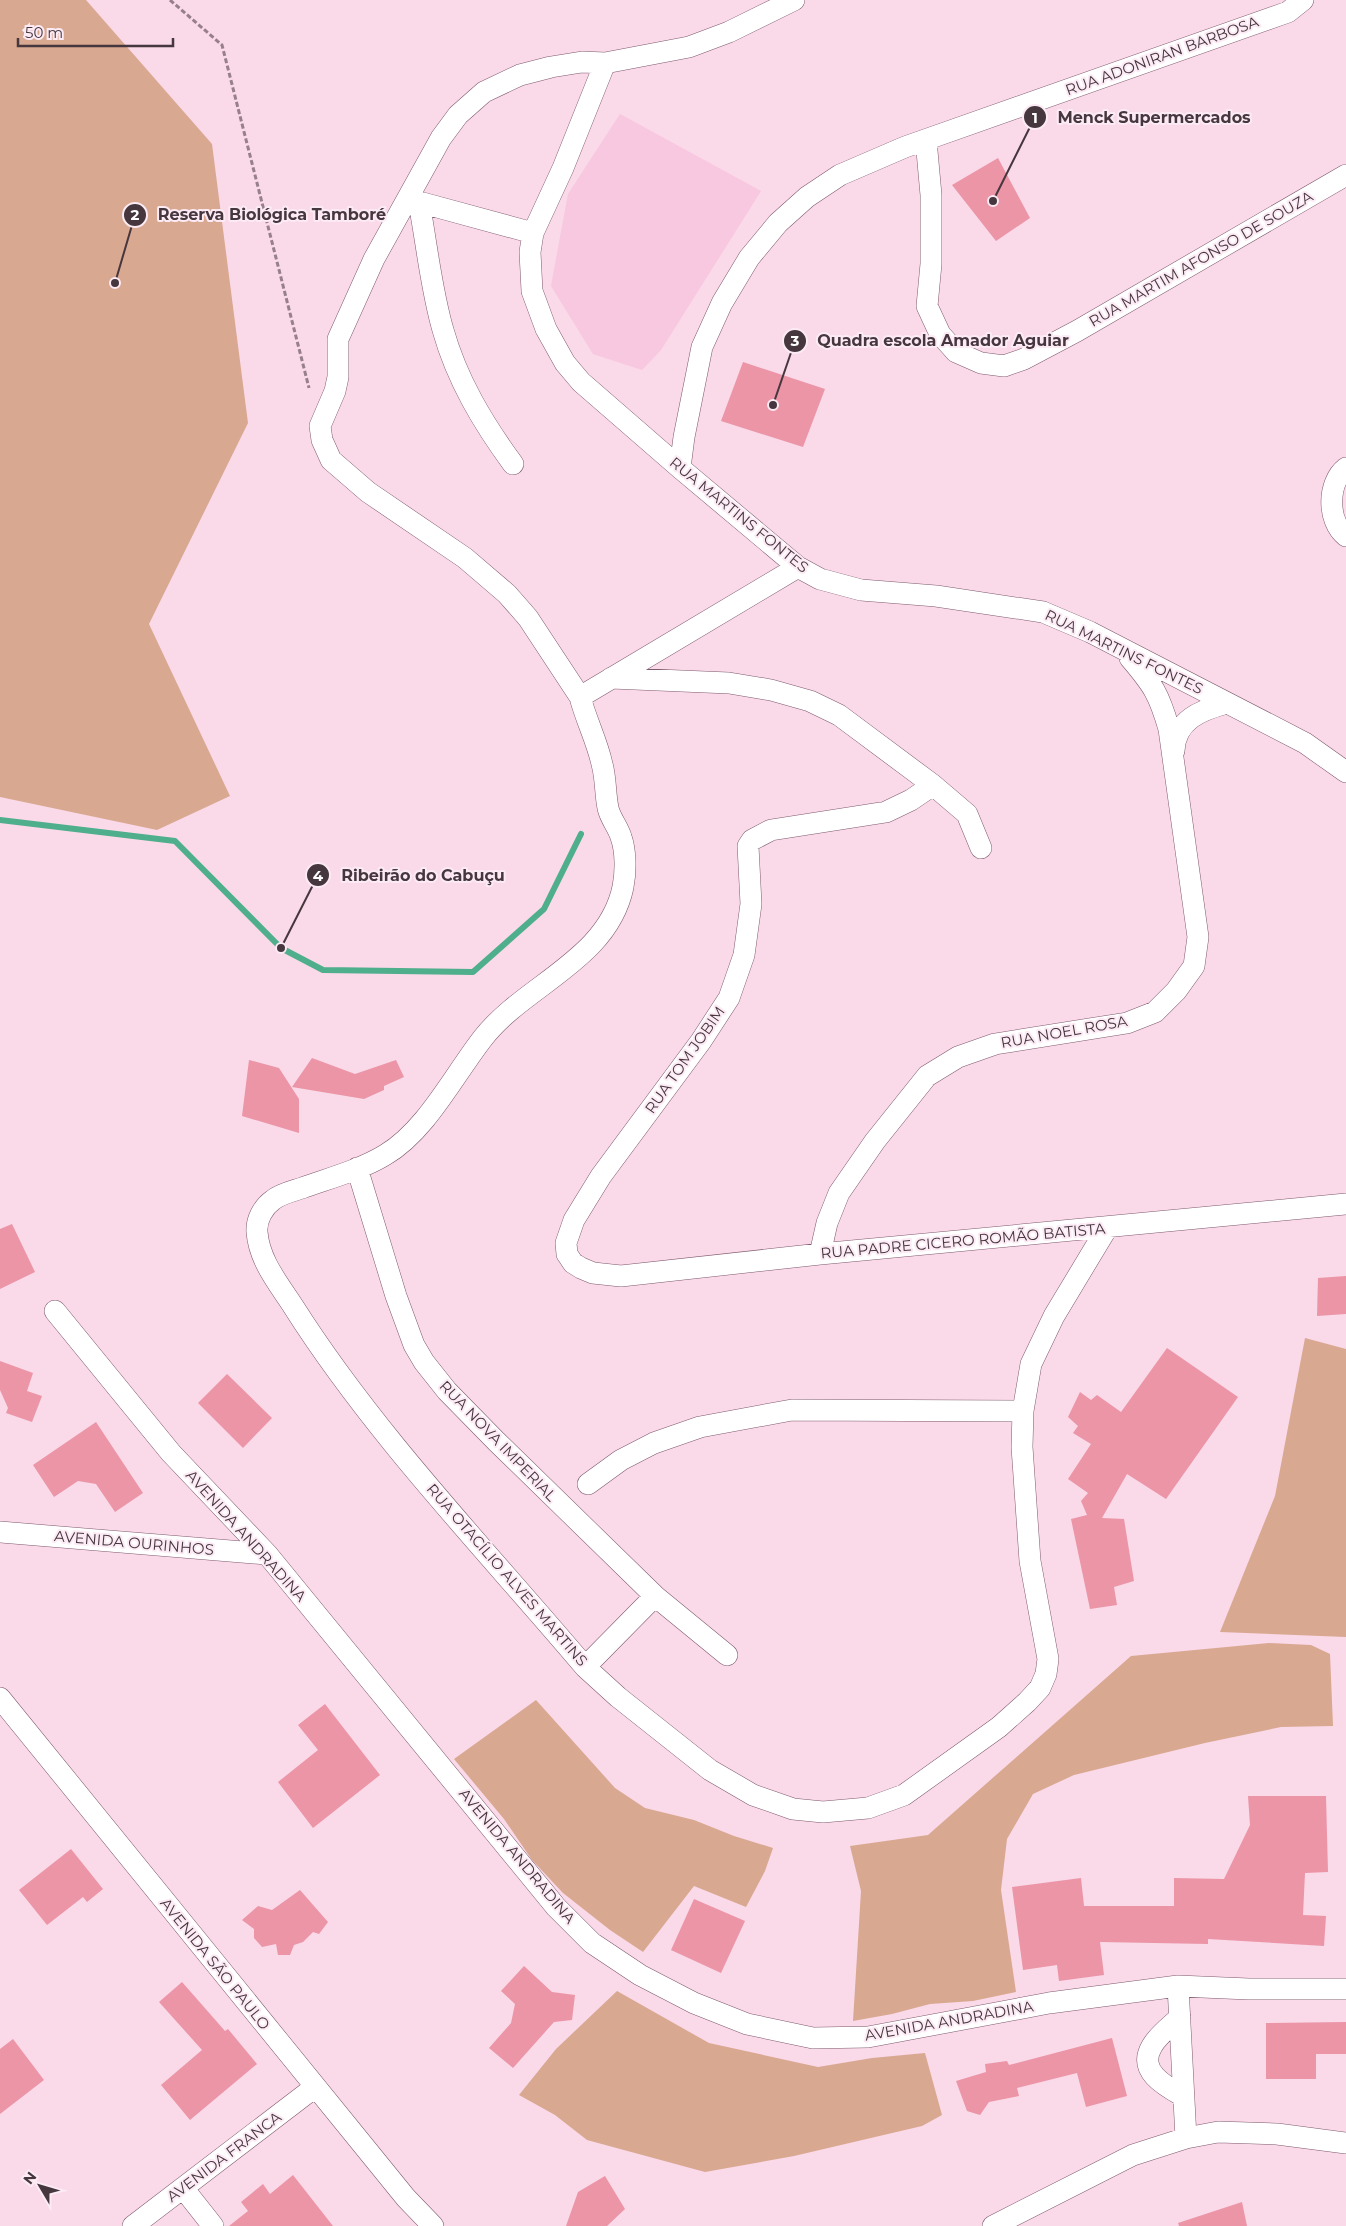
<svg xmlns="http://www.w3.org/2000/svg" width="1346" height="2226" viewBox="0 0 1346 2226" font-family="Montserrat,sans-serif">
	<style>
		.built { fill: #f8c7e0 }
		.green { fill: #d9a891 }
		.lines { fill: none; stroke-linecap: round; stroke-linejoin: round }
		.stream { stroke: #4fae8b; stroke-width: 6 }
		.building { fill: #eb95a7 }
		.minor-casing { stroke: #7e5a6d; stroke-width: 22 }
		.path { stroke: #97808b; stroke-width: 3; stroke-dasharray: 5 2.5; stroke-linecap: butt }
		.minor { stroke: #fff; stroke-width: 21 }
		.labels { text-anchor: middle; stroke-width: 4; stroke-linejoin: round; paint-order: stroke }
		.street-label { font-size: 15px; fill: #46363e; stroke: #fcebf4 }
		.leader { fill: none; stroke: #46363e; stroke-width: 2 }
		.callout-dot { fill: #46363e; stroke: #fcebf4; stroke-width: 2 }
		.mark-label { font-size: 15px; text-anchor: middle; font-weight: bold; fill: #fff }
		.callout-label { font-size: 16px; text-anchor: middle; font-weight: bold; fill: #46363e; stroke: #fcebf4; stroke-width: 4; stroke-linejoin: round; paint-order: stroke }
	</style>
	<rect width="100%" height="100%" fill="#fad9e9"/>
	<path class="built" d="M620,114L761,191L661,350L642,370L593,354L551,286L568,194Z"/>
	<path class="green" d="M0,0H86L212,144L248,423L149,624L230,796L157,830L0,797Z
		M1305,1338L1346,1349V1637L1220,1632L1275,1496Z
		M1269,1643L1311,1645L1330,1654L1333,1726L1281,1727L1205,1743L1074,1775L1033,1794L1007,1839L1001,1890L1016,1992L973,2001L930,2004L892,2014L853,2021L861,1891L850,1846L928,1835L1131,1656Z
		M536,1700L615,1788L645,1808L694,1820L734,1836L773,1848L765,1871L746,1907L694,1886L643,1952L610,1930L563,1893L532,1860L504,1819L454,1759Z
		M617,1991L709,2043L818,2067L872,2058L925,2053L942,2115L922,2126L794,2156L705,2172L587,2140L555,2115L519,2095L556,2049Z"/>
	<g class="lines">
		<path class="stream" d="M0,820L175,841L281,948L323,970L473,972L544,909L581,834"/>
	</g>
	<path class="building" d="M998,158L1030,218L996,241L952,185Z
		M743,362L825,389L803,447L721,421Z
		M312,1058L355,1074L396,1060L404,1077L384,1086V1090L364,1099L292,1087Z
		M249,1060L279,1068L299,1099V1133L242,1116Z
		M12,1224L35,1272L0,1289V1229Z
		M1346,1276V1314L1317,1316L1318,1278Z
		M1167,1348L1238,1397L1166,1499L1127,1474L1102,1518L1124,1519L1134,1581L1114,1587L1117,1605L1090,1609L1071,1519L1087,1515L1081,1501L1088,1493L1068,1479L1091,1444L1073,1433L1078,1426L1068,1417L1080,1392L1091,1400L1097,1395L1121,1412Z
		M0,1361L33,1373L27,1391L42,1396L32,1422L6,1413L8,1408L0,1390Z
		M227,1374L272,1418L243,1448L198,1403Z
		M96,1422L143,1493L115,1512L96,1484L78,1481L54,1497L33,1465Z
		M325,1704L380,1775L313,1828L278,1782L318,1750L298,1725Z
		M1248,1796H1326L1328,1872L1305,1873L1303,1915L1326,1916L1324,1946L1208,1939V1944L1100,1942L1104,1975L1059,1981L1057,1965L1023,1970L1012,1887L1081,1878L1084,1906H1174V1878L1224,1879L1250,1825Z
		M71,1849L103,1889L87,1902L83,1897L47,1925L19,1890Z
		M300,1890L328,1922L319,1934L313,1932L303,1942L294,1945L290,1955H278L276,1944L262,1947L254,1938V1929L242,1920L258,1906L272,1910Z
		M694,1899L745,1921L721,1973L671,1950Z
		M524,1966L552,1992L575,1995L572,2020L554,2022L513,2068L489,2048L511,2023L515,2004L501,1991Z
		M182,1982L225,2031L228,2029L257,2064L190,2120L161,2085L202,2050L159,2002Z
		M1346,2022V2054H1316V2079H1266V2023Z
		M1112,2038L1127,2096L1086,2107L1077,2073L1017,2088L1019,2096L989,2102L980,2115L967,2111L956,2081L986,2072L985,2064L1007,2061L1009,2065Z
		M13,2039L44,2080L0,2114V2049Z
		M293,2175L333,2226H229L248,2211L241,2202L263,2184L270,2194Z
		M605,2176L625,2209L607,2226H566L578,2192Z
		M1242,2202L1247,2226H1179L1178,2223Z"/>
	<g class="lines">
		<defs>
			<path id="minor" d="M605,63L563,168L533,233L530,252L532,291L546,329L565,363L581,382L680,468L798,567L820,579L861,590L936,596L1043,612L1090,632L1305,743L1346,772
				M926,140L931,195V264L927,306L940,334L956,352L981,363L1004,366L1024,359L1077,331L1346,175
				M408,199L533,233
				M419,203C427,245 431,289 443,330C457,380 483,423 513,464
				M680,468L684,437L702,347L722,303L749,258L778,223L807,197L840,175L905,147L1288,12L1303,0
				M1346,468C1327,483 1327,521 1346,536
				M798,567L580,697C586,720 597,741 602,764C606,778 605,793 608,808C610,818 618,827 621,837C626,851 626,872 623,887C608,960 524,985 483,1038C454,1075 426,1131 385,1155C360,1170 330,1178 302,1188C293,1191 280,1194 273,1200C263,1207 256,1220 257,1232C259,1260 278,1283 293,1306C374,1434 487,1551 585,1667L618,1697L710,1770L753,1795L793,1809L823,1812L868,1808L904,1795L999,1727L1027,1702L1040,1688L1046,1674L1048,1659L1030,1561L1022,1447L1023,1411L1031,1364L1054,1316L1107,1228
				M611,678L729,683L771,690L810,701L839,715L933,785L967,814L981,848
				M580,697L528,618L507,594L465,558L368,492L331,460L322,440L320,426L335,391L338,377V339L374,259L441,138L458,115L484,92L520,75L551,67L582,62L605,63L689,47L729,32L794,0
				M1174,751C1175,720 1201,710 1227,703
				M933,785L911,800L886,812L771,830L752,840L748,846L751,904L744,955L729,998L701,1041L601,1176L574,1220L566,1243L567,1254L573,1263L581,1268L593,1273L621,1276L820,1254L1346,1204
				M357,1168L396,1296L414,1345L424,1362L447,1391L496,1441L655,1596L727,1655
				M820,1254L827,1223L839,1193L875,1141L927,1076L958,1057L995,1044L1127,1023L1155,1012L1176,991L1194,966L1198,937L1169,729C1159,694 1153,685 1130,658
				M55,1311L171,1453L267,1554L556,1907L592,1943L640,1975L694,2003L747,2024L813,2038L868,2037L1049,2003L1178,1986L1249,1989H1346
				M588,1484L621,1460L654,1443L700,1427L792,1410L1023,1411
				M0,1532L267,1554
				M585,1667L655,1596
				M0,1698L406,2198L433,2226
				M1178,1986L1186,2138
				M1180,2017C1171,2026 1158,2035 1152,2046C1137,2071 1165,2086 1183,2096
				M183,2188L213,2226
				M133,2226L315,2087
				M993,2226L1133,2155L1186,2138L1218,2132L1277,2134L1346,2143"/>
		</defs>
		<use href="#minor" class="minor-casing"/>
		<path class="path" d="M170,0L222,45L309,388"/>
		<use href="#minor" class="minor"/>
	</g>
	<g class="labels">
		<g class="street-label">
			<text transform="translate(1162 56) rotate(-20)" y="5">RUA ADONIRAN BARBOSA</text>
			<text transform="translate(1201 259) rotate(-30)" y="5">RUA MARTIM AFONSO DE SOUZA</text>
			<text transform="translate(739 515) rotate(39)" y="5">RUA MARTINS FONTES</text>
			<text transform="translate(1124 652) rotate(26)" y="5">RUA MARTINS FONTES</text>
			<text transform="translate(1064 1032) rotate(-10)" y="5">RUA NOEL ROSA</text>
			<text transform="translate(685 1060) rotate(-55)" y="5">RUA TOM JOBIM</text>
			<text transform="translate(963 1241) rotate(-5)" y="5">RUA PADRE CICERO ROMÃO BATISTA</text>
			<text transform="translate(498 1441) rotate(46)" y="5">RUA NOVA IMPERIAL</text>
			<text transform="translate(246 1536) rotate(48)" y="5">AVENIDA ANDRADINA</text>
			<text transform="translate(134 1543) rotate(5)" y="5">AVENIDA OURINHOS</text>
			<text transform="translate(507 1575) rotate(49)" y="5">RUA OTACÍLIO ALVES MARTINS</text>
			<text transform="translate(517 1856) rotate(50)" y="5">AVENIDA ANDRADINA</text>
			<text transform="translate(215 1964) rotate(51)" y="5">AVENIDA SÃO PAULO</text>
			<text transform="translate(949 2021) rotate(-10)" y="5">AVENIDA ANDRADINA</text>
			<text transform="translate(224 2157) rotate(-37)" y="5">AVENIDA FRANCA</text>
		</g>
	</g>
	<path class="leader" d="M993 201L1035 117M115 283L135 215M773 405L795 341M281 948L318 875"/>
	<g class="callout-dot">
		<circle cx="993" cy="201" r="5"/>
		<circle cx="115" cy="283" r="5"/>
		<circle cx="773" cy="405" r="5"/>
		<circle cx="281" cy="948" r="5"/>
		<circle cx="1035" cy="117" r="12"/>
		<circle cx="135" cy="215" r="12"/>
		<circle cx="795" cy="341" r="12"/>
		<circle cx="318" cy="875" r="12"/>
	</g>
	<g class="mark-label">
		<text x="1035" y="123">1</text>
		<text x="135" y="220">2</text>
		<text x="795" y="346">3</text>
		<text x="318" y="881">4</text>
	</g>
	<g class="callout-label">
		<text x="1154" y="123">Menck Supermercados</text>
		<text x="272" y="220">Reserva Biológica Tamboré</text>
		<text x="943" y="346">Quadra escola Amador Aguiar</text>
		<text x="423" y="881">Ribeirão do Cabuçu</text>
	</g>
	<g transform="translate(40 2186) rotate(308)" stroke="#fcebf4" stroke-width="4" paint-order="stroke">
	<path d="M0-4L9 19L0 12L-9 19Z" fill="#46363e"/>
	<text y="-8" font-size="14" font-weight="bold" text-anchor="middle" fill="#46363e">N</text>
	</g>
	<path d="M18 38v8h155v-8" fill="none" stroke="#46363e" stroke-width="2.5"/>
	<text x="25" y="38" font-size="15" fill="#46363e" stroke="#fcebf4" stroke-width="4" paint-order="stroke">50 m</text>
</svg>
